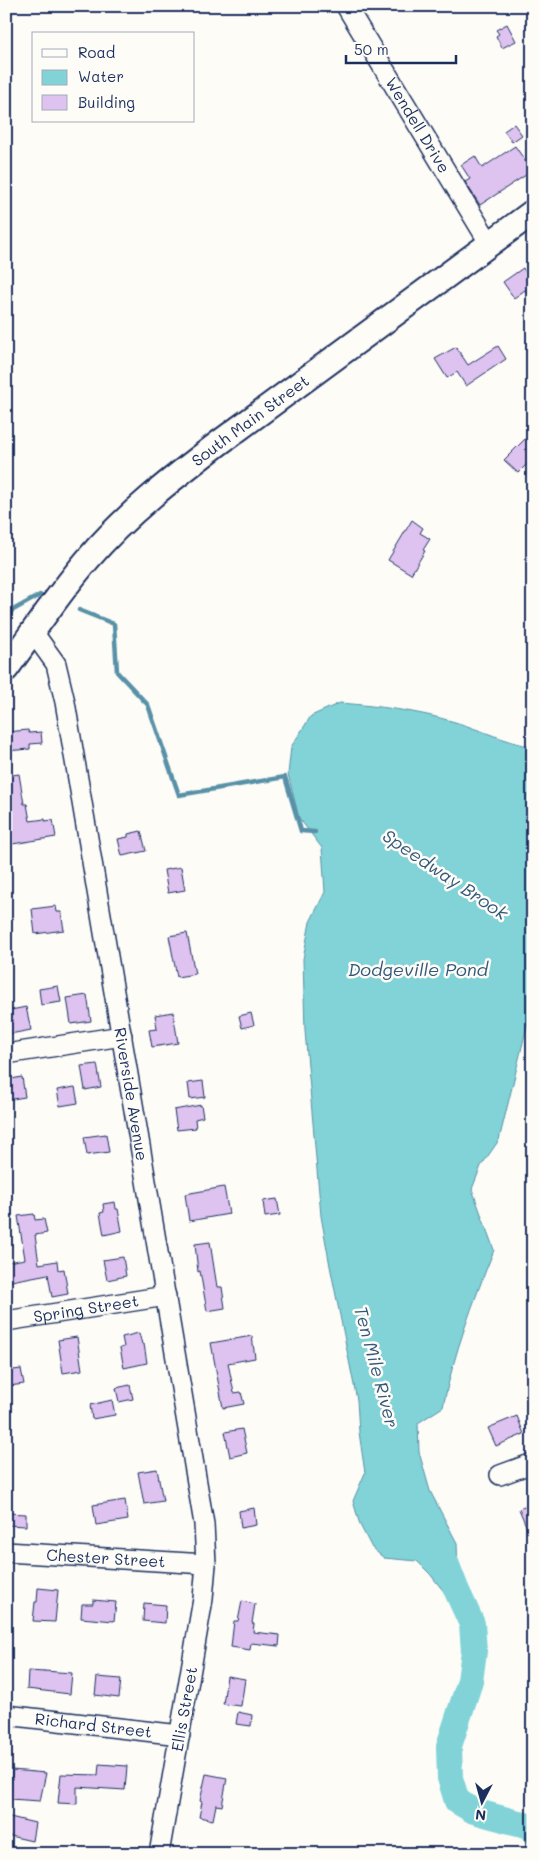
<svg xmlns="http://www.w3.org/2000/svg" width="539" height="1860" viewBox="0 0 539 1860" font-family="Mali,sans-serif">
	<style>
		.water { fill: #81d3d7; stroke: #5891a7 }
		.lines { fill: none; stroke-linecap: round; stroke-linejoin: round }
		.stream { stroke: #5891a7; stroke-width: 4.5 }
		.river { stroke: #81d3d7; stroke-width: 26 }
		.building { fill: #dec2f0; stroke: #1b2f5e }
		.minor-casing { stroke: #1b2f5e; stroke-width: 22 }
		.major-casing { stroke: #1b2f5e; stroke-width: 28 }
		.minor { stroke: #fdfcf7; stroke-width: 19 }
		.major { stroke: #fdfcf7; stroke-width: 24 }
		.labels { text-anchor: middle; stroke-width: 5; stroke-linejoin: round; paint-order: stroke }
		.street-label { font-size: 16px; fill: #1b2f5e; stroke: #fdfcf7 }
		.water-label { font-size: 18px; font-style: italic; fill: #34587c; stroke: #fdfcf7 }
	</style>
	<rect width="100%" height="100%" fill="#fdfcf7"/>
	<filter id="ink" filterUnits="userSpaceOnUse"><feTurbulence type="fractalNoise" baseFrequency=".02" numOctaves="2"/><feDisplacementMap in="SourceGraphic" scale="10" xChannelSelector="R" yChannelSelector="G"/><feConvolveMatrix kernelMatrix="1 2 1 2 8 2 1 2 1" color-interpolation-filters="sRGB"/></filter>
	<g filter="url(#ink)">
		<path class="water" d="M340,703C379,706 417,711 455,722C481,730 506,742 533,747L532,1006L499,1140L481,1166L472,1189L494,1250C473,1302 454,1353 443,1407L418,1423L419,1452L430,1491L457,1543L458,1575L456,1589L445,1593L430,1574L417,1561L384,1558L372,1548L360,1525L353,1501L365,1473L359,1432L357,1400L330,1266L321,1216L305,1031L303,959L310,922L325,892L322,848L299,818L288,774L291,747L311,716Z"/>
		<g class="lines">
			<path class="stream" d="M79,610L114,624L117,672L148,705L179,795L285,777L301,831L315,832
				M6,614L40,595"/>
			<path class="river" d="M443,1555L456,1589L472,1624L474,1651L470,1681L449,1746L450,1778L457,1801L474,1811L529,1826L533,1831"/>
		</g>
		<path class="building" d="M507,24L516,41L502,48L496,36L499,34L496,30Z
			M514,124L522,135L512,142L504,131Z
			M515,146L532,171L480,205L465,182L470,179L461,165L475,156L482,168Z
			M523,268L527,274L533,270V300L525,290L514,298L503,282Z
			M498,346L506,359L466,386L457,372L447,378L435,359L456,347L468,365Z
			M526,438L533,445V458L518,473L504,460Z
			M412,520L423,528L420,533L430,539L423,550L425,551L411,574L388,560Z
			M28,730L29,733L41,732L42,743L30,744V749L6,751V732Z
			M19,774L24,804H27L30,821L45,819V821L53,820L56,837L6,845V776Z
			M141,831L146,851L122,856L118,839L128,837V834Z
			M181,867L185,890L168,893L164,870Z
			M56,906L57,912H61L64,930L35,934L32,909Z
			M187,933L195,974L177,977L169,936Z
			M58,986L61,1002L41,1005L39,989Z
			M87,995L91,1021L71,1024L67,998Z
			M26,1007L31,1030L10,1034L6,1011Z
			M173,1012L178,1043L152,1047L149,1030L157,1029L155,1015Z
			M251,1013L254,1025L242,1028L239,1016Z
			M97,1064L101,1087L85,1090L81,1066Z
			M22,1077L25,1097L6,1100V1080Z
			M203,1081L205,1097L190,1099L188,1083Z
			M75,1087L78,1103L60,1106L57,1090Z
			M201,1105L203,1117L195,1119L196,1128L177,1130L174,1110Z
			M106,1134L109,1152L87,1155L84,1137Z
			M224,1187L229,1214L189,1221L185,1194Z
			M277,1199L280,1215L265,1217L263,1201Z
			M115,1202L116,1209H118L122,1231L104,1235L100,1213L104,1212L103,1204Z
			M34,1214L35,1220L44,1219L47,1233L35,1235L39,1264L57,1261L58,1270L64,1269L68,1294L52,1297L48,1274L6,1282V1267L9,1266L8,1262L25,1259L18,1216Z
			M210,1242L217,1287H222L225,1308L207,1311L200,1271L198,1272L195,1244Z
			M123,1257L126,1276L107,1280L103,1260Z
			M139,1333L142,1344H144L147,1363L124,1368L120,1348L124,1347L122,1337Z
			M252,1336L255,1358L228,1363L234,1393L241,1392L244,1404L223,1408L211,1343Z
			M77,1337L82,1370L63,1373L58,1340Z
			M21,1369L24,1384L9,1386L6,1371Z
			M130,1385L133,1399L119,1402L116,1388Z
			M112,1400L115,1415L92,1419L90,1405Z
			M517,1416L524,1434L496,1446L488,1428Z
			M242,1429L247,1453L230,1457L225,1432Z
			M157,1469L163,1501L144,1504L138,1472Z
			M125,1500L128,1520L96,1525L93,1505Z
			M533,1504V1542L519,1509Z
			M254,1508L256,1525L241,1528L239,1511Z
			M6,1513L26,1514V1526L6,1525Z
			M38,1588L58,1590L55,1622L33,1621L35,1602H37Z
			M93,1600L116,1602L114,1621L81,1618L82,1604H93Z
			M242,1601L255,1604L252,1623L254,1624L253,1632L280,1635L279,1646L251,1643L250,1650L231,1647L234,1621H238Z
			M144,1603L166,1605L165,1623L143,1621Z
			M28,1671L44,1672V1671L72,1673L70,1694L27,1689Z
			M227,1676L245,1679L241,1706L223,1704Z
			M97,1677L121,1679L119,1698L95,1695Z
			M238,1712L252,1715L251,1726L236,1724Z
			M99,1764L127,1766L125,1790L77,1787V1804L58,1803L61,1774L98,1775Z
			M12,1770L46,1773L40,1801L10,1799Z
			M206,1774L227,1778L222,1806L216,1805L213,1820L199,1817L202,1802L200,1801Z
			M6,1816L35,1823L32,1841L6,1835Z"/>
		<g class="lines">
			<defs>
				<g id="minor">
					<path id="s1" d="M346,6L490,244"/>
					<path id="s2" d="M33,632L56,664L65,702L204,1524L206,1564L203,1599L159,1854"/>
					<path d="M6,1054L122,1036"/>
					<path id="s3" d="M6,1321L166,1296"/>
					<path d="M500,1475L533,1463"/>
					<path id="s4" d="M6,1552L206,1564"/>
					<path id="s5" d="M6,1715L180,1735"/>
				</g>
				<g id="major">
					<path id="s6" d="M6,669C33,632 58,594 88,559C126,514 173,478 219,443L533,212"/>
				</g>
			</defs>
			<use href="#minor" class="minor-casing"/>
			<use href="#major" class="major-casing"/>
			<use href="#minor" class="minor"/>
			<use href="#major" class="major"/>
		</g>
	</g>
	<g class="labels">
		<g class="street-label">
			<text dy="6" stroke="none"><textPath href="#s1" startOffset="139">Wendell Drive</textPath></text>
			<text dy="6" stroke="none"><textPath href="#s6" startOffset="351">South Main Street</textPath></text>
			<text dy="6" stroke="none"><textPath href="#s2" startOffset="476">Riverside Avenue</textPath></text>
			<text dy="6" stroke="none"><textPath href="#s3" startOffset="81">Spring Street</textPath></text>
			<text dy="6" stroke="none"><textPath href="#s4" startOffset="100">Chester Street</textPath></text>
			<text transform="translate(184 1709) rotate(-80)" y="6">Ellis Street</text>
			<text dy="6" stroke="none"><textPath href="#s5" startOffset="88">Richard Street</textPath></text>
		</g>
		<g class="water-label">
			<text transform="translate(445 875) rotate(34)" y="6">Speedway Brook</text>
			<text x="418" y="976">Dodgeville Pond</text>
			<text transform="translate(376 1367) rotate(75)" y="6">Ten Mile River</text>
		</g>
	</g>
	<rect width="539" height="1860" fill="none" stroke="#fdfcf7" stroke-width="25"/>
	<rect x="12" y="12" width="514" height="1835" fill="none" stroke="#1b2f5e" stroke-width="2" filter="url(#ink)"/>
	<rect x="32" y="32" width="162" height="90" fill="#fdfcf7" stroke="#a3aaba"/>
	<rect x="42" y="49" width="25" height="8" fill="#fdfcf7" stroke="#a3aaba"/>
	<text x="78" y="58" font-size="15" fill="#1b2f5e">Road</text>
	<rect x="42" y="70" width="25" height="15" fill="#81d3d7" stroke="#a3aaba"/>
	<text x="78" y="82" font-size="15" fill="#1b2f5e">Water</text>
	<rect x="42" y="95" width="25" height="15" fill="#dec2f0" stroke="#a3aaba"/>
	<text x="78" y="108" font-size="15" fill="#1b2f5e">Building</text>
	<g transform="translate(482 1802) rotate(186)" stroke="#fdfcf7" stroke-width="4" paint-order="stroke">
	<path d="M0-4L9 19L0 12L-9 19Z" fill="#1b2f5e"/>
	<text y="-8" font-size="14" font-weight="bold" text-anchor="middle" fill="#1b2f5e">N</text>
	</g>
	<path d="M346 55v8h110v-8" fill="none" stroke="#1b2f5e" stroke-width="2.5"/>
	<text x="354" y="55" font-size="15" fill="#1b2f5e" stroke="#fdfcf7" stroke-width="4" paint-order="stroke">50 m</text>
</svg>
